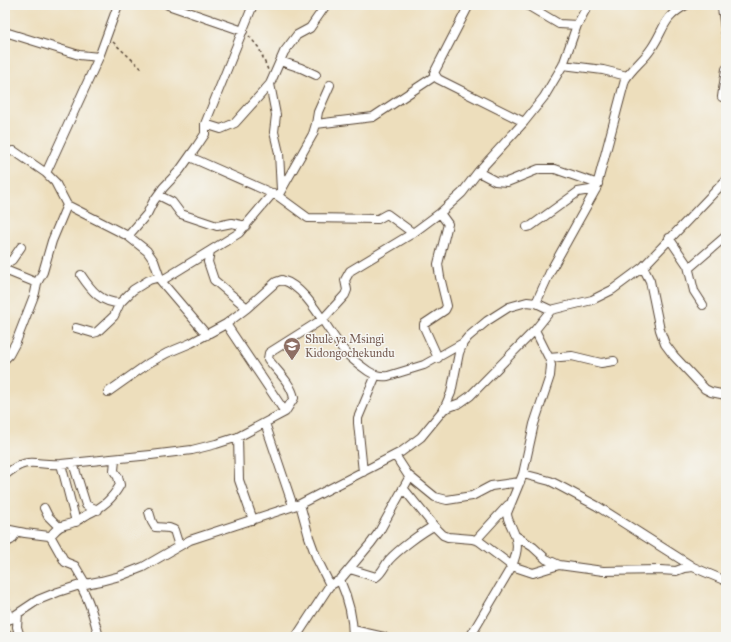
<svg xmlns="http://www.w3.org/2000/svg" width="731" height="642" viewBox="0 0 731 642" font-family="'IM FELL Great Primer',serif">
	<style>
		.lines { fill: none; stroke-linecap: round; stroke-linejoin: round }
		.minor-casing { stroke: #564536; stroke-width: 10 }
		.path { stroke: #564536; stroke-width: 1.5; stroke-dasharray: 3 3; stroke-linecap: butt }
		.minor { stroke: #fff; stroke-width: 8 }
		.labels { text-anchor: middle; stroke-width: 3; stroke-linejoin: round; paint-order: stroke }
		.education-label { font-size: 12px; fill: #785e54; stroke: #f6f6f2; text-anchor: start }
	</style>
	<rect width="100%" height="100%" fill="#f6f6f2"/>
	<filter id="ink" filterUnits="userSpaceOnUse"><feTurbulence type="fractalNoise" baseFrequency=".025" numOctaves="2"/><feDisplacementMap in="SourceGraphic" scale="8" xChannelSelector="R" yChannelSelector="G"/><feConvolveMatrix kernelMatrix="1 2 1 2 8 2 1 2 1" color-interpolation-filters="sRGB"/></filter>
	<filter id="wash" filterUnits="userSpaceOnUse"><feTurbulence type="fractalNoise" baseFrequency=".012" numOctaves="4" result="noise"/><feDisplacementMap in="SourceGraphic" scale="16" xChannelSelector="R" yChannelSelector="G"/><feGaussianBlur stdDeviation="0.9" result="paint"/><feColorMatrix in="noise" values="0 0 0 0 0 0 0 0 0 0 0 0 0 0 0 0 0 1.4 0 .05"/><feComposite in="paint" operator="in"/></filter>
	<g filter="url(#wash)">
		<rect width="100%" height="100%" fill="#eddebc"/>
	</g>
	<g filter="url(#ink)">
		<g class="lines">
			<defs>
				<path id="minor" d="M168,5L243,31
					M469,5L434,73L438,79L524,122
					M527,5L559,24L577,25
					M720,5L722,8L726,35
					M5,7L6,5
					M5,32L79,55L99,57
					M280,61L301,68L316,75
					M563,65L603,70L627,76
					M270,84L276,115L274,132L279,153L281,190
					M722,97L726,69
					M205,124L221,129L235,123L270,84L284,52L297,35L310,28L326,5
					M316,124L373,117L435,76
					M5,152L14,151L46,173L55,182L67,205L128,236L147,251L154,261L161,281L207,335
					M190,157L278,196L308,218L378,219L387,214L413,233
					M478,172L495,181L507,182L539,169H555L598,184
					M46,173L99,57L118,5
					M158,195L172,202L181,214L217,226L232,223L246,226
					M278,196L313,134L316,124L318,112L330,85
					M527,227L531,226L578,192L596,189
					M128,236L147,214L153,202L163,188L180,170L197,146L205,134V124L253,5
					M669,238L688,266L694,291L703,305
					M210,251L208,262L214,280L247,308
					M5,264L12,260L21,247
					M643,267L650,281L660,330L665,344L674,356L705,389L711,392L726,395
					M689,268L726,236
					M5,270L37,283
					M81,275C91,290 101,303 120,303
					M161,281L239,233L273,193
					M536,303L551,270L596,189L625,80C632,68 644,60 651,49C665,29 662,18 686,5
					M226,324L285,412
					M76,328L93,333L97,332L114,316L120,303L133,290L149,280L160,277
					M438,358L424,327V324L445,310L447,306L440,277L438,264L448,224L440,213
					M549,358L572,356L601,363L614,361
					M5,359L9,355L16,342L35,293L37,283L43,272L52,241L67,205
					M108,392L149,363L167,353L191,343L226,324L247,308L276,282L282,280C309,287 329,336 348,355C354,361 361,366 368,371C375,375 379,377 388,376L424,365L463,343
					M444,409L460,403L470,396L535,330L551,310
					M265,423L293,506
					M238,437L239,480L253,520
					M73,463L86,505L98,510
					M61,464L76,522
					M363,472L358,423V418L376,375
					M523,474L550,481L556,484L597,506L693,567L726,581
					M5,475C29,455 34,466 61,464L151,455L192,450L216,444L238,437L285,412L294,398C291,383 277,371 268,359L269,353L323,319L345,295L347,290L345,280L350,271L413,233L440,213L462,193L478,172L524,122L544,97L563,65L577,25L588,5
					M408,475L435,497L447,500L472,496L491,486L520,482
					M403,488L434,526L443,535L448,537L472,539L479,541L512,566L533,573L559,565
					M44,508L48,516L59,527
					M149,512L152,522L155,527L169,528L174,530L179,546
					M5,529L25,533L49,536L52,539L65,562L75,566L85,583
					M53,533C62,523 63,527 74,522C79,520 83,517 88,514C103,507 112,499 120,485L118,477L114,471L115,459
					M516,536L533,547L546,559L559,565L603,571L660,570L676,571L684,568L693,567
					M476,540L508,505
					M5,543L11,540L17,532
					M350,569L376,577C383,572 384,566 389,560C398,550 422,532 434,526
					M340,580C348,598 353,617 353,637
					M80,585C90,601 94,619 99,637
					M329,586L340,580L371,543L379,532L409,478L408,475L395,455
					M5,607L11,619
					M18,614L17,627L20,637
					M5,622L38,600L58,592L80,585L101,581L120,576L143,567L190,540L300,504L401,452L421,437L444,409L451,393L459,353L463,343L468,337L487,321L509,307L527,302L536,303L551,310L592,300L612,290L643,267L726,180
					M353,630L384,637
					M5,635L15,637
					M296,637L330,585L317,559L309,537L300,504
					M470,637L512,566C518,551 519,543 512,528C510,523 507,519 507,513L523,474L534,424L550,376L551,365L549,358L535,330"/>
			</defs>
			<use href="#minor" class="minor-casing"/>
			<path class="path" d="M249,36L259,48L268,70
				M113,42L142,69
				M479,633L490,637"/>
			<use href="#minor" class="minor"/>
		</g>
	</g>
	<defs>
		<symbol id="school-pin" viewBox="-11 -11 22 30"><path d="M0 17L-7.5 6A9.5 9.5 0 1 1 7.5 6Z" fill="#8d6e63" stroke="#f6f6f2"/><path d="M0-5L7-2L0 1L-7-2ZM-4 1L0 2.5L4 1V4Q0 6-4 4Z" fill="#fff"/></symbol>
	</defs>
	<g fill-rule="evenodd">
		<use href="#school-pin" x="282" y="336" width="20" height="27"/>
	</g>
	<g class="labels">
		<g class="education-label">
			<text x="305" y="343">Shule ya Msingi<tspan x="305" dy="14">Kidongochekundu</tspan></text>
		</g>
	</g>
	<rect width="731" height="642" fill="none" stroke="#f6f6f2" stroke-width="20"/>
</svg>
